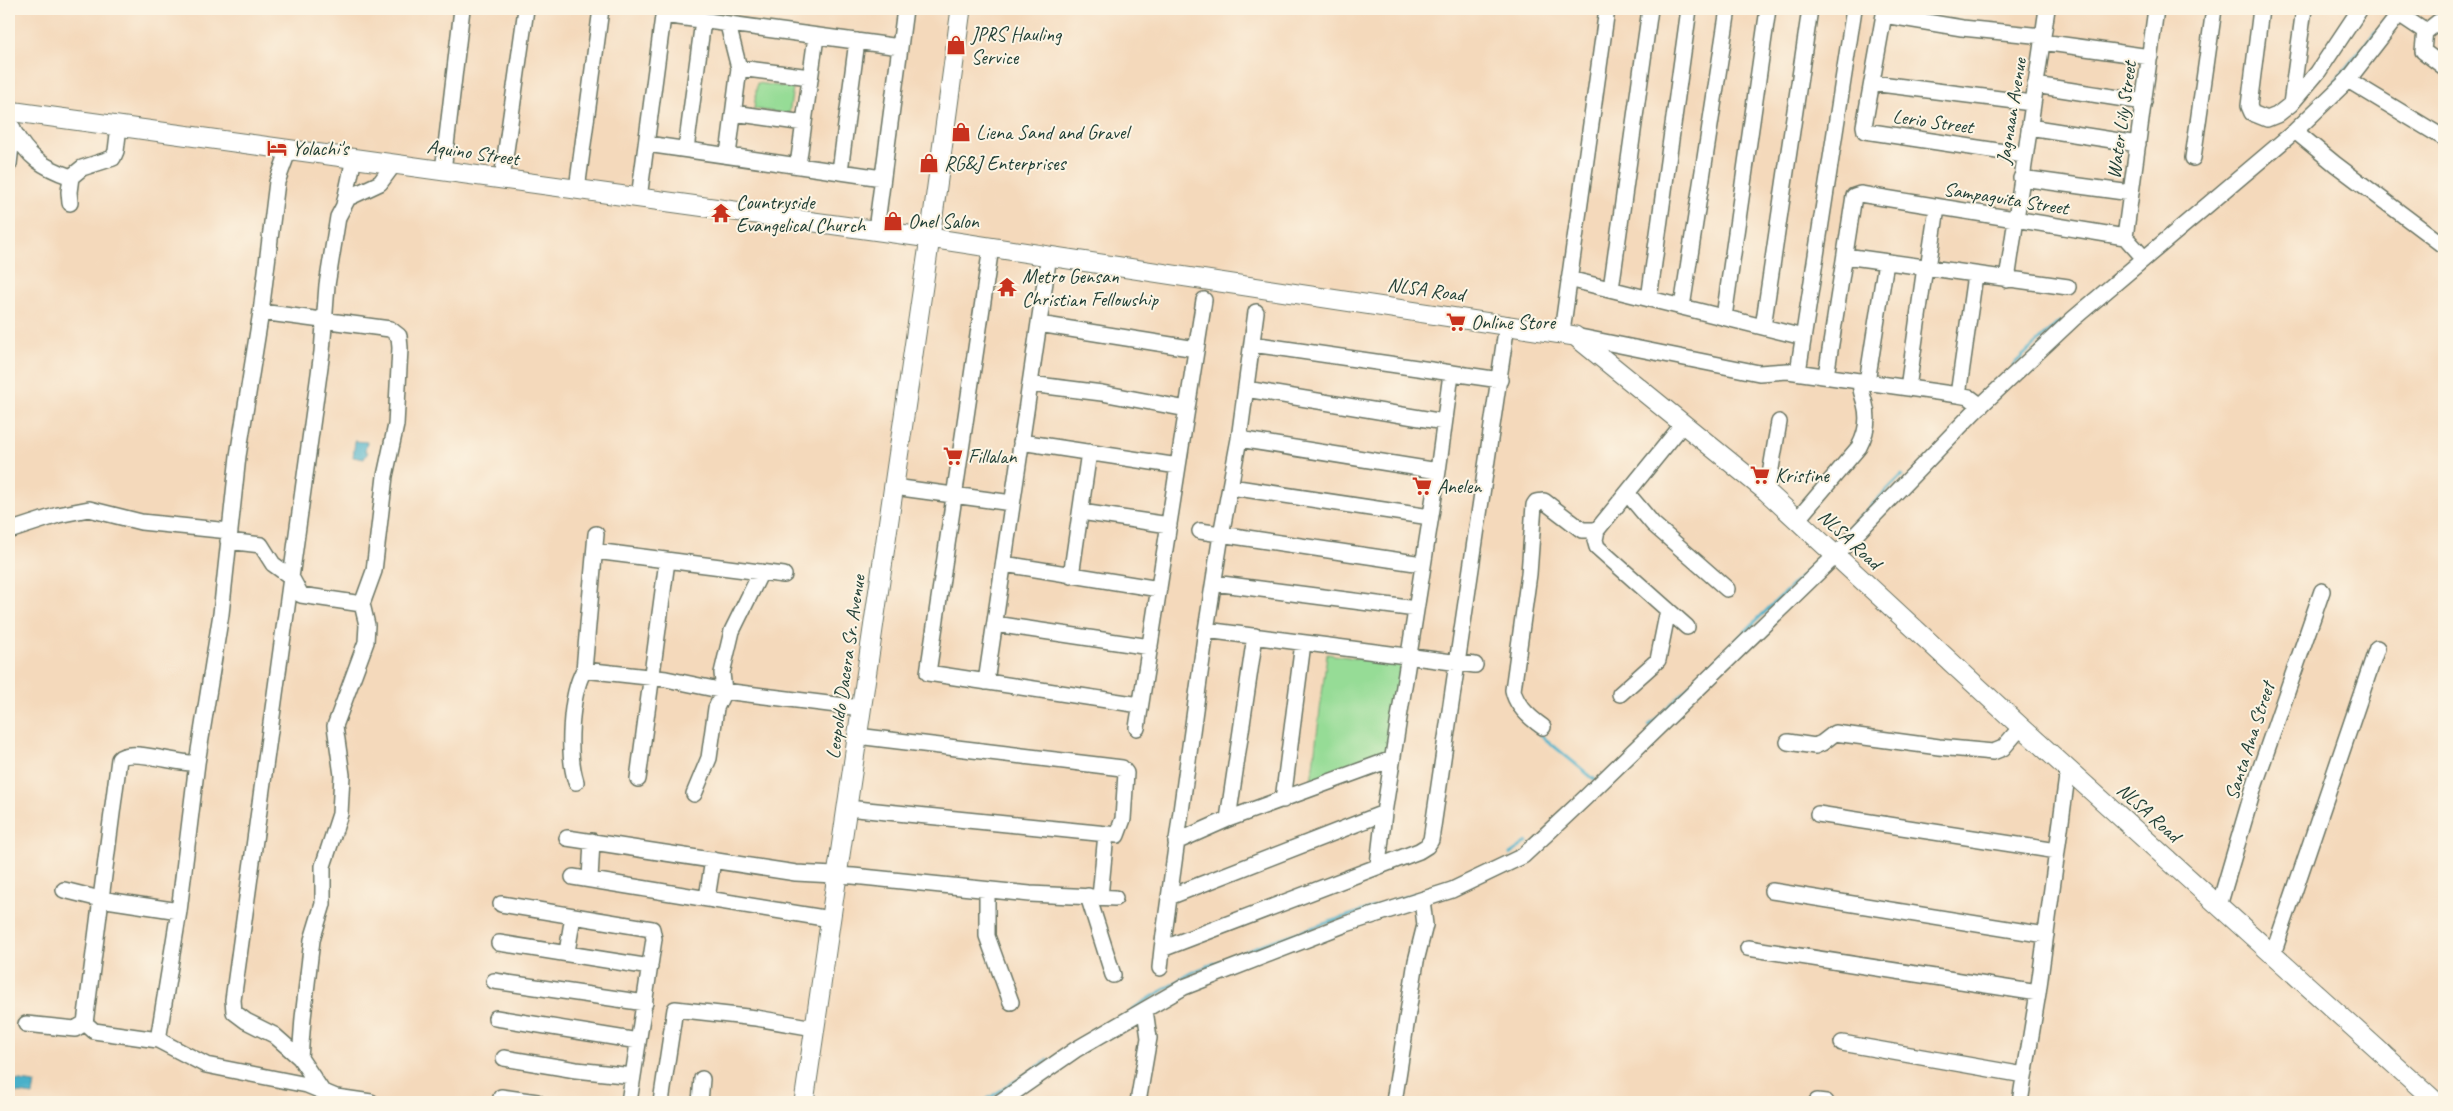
<svg xmlns="http://www.w3.org/2000/svg" width="2453" height="1111" viewBox="0 0 2453 1111" font-family="Caveat,sans-serif">
	<style>
		.green { fill: #96dc96; stroke: #5a8c65 }
		.water { fill: #4ab0c9; stroke: #34767e }
		.lines { fill: none; stroke-linecap: round; stroke-linejoin: round }
		.stream { stroke: #4ab0c9; stroke-width: 3 }
		.minor-casing { stroke: #6a7463; stroke-width: 18 }
		.major-casing { stroke: #6a7463; stroke-width: 21 }
		.minor { stroke: #fff; stroke-width: 15 }
		.major { stroke: #fff; stroke-width: 19 }
		.labels { text-anchor: middle; stroke-width: 4; stroke-linejoin: round; paint-order: stroke }
		.poi-label { font-size: 20px; fill: #1f3d34; stroke: #fcf5e5; text-anchor: start }
		.street-label { font-size: 20px; fill: #1f3d34; stroke: #fcf5e5 }
	</style>
	<rect width="100%" height="100%" fill="#fcf5e5"/>
	<filter id="ink" filterUnits="userSpaceOnUse"><feTurbulence type="fractalNoise" baseFrequency=".02" numOctaves="2"/><feDisplacementMap in="SourceGraphic" scale="10" xChannelSelector="R" yChannelSelector="G"/><feConvolveMatrix kernelMatrix="1 2 1 2 8 2 1 2 1" color-interpolation-filters="sRGB"/></filter>
	<filter id="wash" filterUnits="userSpaceOnUse"><feTurbulence type="fractalNoise" baseFrequency=".0096" numOctaves="4" result="noise"/><feDisplacementMap in="SourceGraphic" scale="20" xChannelSelector="R" yChannelSelector="G"/><feGaussianBlur stdDeviation="1.12" result="paint"/><feColorMatrix in="noise" values="0 0 0 0 0 0 0 0 0 0 0 0 0 0 0 0 0 1.4 0 .05"/><feComposite in="paint" operator="in"/></filter>
	<g filter="url(#wash)">
		<rect width="100%" height="100%" fill="#f4d9bb"/>
		<path class="green" d="M757,83L793,88L789,114L754,109Z
			M1327,654L1401,665L1387,752L1311,782Z"/>
		<path class="water" d="M355,441L367,442L365,451L368,452L364,459L353,457Z
			M13,1080L35,1083L33,1095L12,1092Z"/>
		<g class="lines">
			<path class="stream" d="M2332,85L2377,30
				M2013,365L2059,322
				M1832,545L1902,475
				M1649,726L1825,553
				M1532,728L1595,780
				M1510,854L1527,842
				M1132,1009L1193,972L1266,943L1462,878
				M983,1102L1048,1060"/>
		</g>
	</g>
	<g filter="url(#ink)">
		<g class="lines">
			<defs>
				<path id="minor" d="M1885,9L1864,126L1865,131L2024,155
					M2261,9L2249,106L2252,113L2267,119L2277,115L2291,104L2304,9
					M2399,14L2423,30H2428L2438,22L2444,24
					M663,15L900,47
					M1884,15L1962,28L2043,36
					M728,25L739,68L728,155
					M2425,30L2423,51L2444,67
					M2042,42L2150,57
					M739,68L810,77
					M2348,80L2444,138
					M1872,83L2032,103
					M2035,85L2144,102
					M2291,104L2318,72L2360,9
					M734,113L804,123
					M2029,127L2138,144
					M13,130C28,157 42,167 71,177
					M2295,131L2335,164L2444,246
					M647,144L882,178
					M686,149L703,21
					M2193,158L2214,9
					M9,164L13,128
					M798,165L816,37
					M443,171L462,9
					M840,171L857,41
					M2021,178L2131,193
					M502,179L526,9
					M577,189L601,9
					M639,198L664,9
					M70,203L69,192L71,177L82,168L113,158L116,151L119,126
					M344,205L354,158
					M876,230L905,9
					M2125,237L2156,9
					M991,247L928,673L1140,705
					M1845,256L2068,287
					M1928,268L1937,208
					M1569,279L1803,337
					M2007,280L2047,9
					M1611,289L1650,9
					M1649,299L1689,9
					M1682,307L1728,9
					M261,312L390,329L399,336L400,348L396,425L385,476L374,571L362,604
					M1256,312L1239,439L1221,535L1206,630L1162,949L1419,851L1427,846L1431,840L1507,324
					M1724,317L1768,9
					M1039,324L1196,349
					M1763,327L1810,9
					M1562,332L1607,9
					M1575,336L1759,373L1788,371L1958,395L1969,397L1981,406
					M1252,344L1500,380
					M1798,372L1854,9
					M1826,376L1854,196L1860,194L2125,237L2143,257
					M1867,382L1886,262
					M1030,384L1102,393L1187,409
					M1908,388L1925,267
					M1246,389L1444,422
					M1958,395L1975,275
					M1683,424L1597,530L1595,540L1597,547L1687,627
					M1239,439L1438,471
					M1021,442L1178,466
					M894,487L1012,503
					M1231,487L1430,517
					M1767,492L1779,422
					M1627,493L1653,524L1727,589
					M1081,512L1169,525
					M1797,520L1859,447C1866,434 1869,419 1865,404C1863,396 1860,390 1860,381
					M9,531L58,515L89,509L141,522L229,531
					M1200,531L1422,564
					M228,541L261,545L273,564L291,577L301,595L362,604L367,625L366,642L335,726L342,775L340,814L323,866V904L312,940L303,1018L300,1058L322,1091
					M595,551L784,575
					M1004,564L1159,589
					M1071,576L1089,452
					M1214,583L1416,609
					M995,624L1150,647
					M1206,630L1475,665
					M584,670L666,679L724,691L861,708
					M986,682L1049,255
					M1620,694L1658,660L1668,610
					M1543,727C1530,718 1516,706 1513,690L1529,574L1534,505L1536,502L1544,501L1582,530H1597
					M1137,728L1204,300
					M1788,742L1815,746L1822,743L1835,733L1939,747L1993,752L2003,748L2021,727
					M197,763C179,765 130,747 119,759L85,1023L94,1031L158,1040L206,1065L307,1085L336,1097L371,1102
					M638,779L667,561
					M576,782C567,754 570,695 584,670L596,534
					M694,794L709,758L716,708L724,691L722,673L732,631L761,572
					M1283,800L1303,643
					M847,808L1117,835L1123,819L1126,773L1122,768L857,736
					M1818,814L2057,851
					M1228,819L1255,636
					M567,838L796,873L853,876L1030,894L1115,898
					M1176,842L1228,819L1392,759
					M1378,865L1384,813L1438,471L1451,374
					M573,877L830,919
					M590,879L592,841
					M64,890L100,899L179,911
					M987,891V936L1011,1002
					M1772,891L2046,935
					M1088,896L1113,975
					M1100,897L1106,834
					M1169,897L1384,813
					M707,898L713,860
					M501,904L652,929L654,939L629,1102
					M2219,906L2254,787L2322,591
					M499,943L650,967
					M1748,948L2038,993
					M567,952L573,916
					M2273,954L2377,648
					M1160,968L1162,949
					M494,981L645,1003
					M496,1018L638,1041
					M26,1024L75,1029L85,1023
					M158,1040L179,911L197,763L221,614L238,456L261,312L277,182L289,149
					M1842,1043L2024,1075
					M300,1058L274,1035L246,1021L234,1012L233,1000L322,352L327,285L338,217L348,198L380,183L394,164
					M504,1058L576,1070L633,1076
					M501,1097L537,1102
					M1817,1101L1826,1102
					M661,1102L675,1009L756,1018L814,1028
					M700,1102L702,1079
					M1000,1102L1075,1050L1184,987L1346,924L1452,890L1523,856L1585,798L1835,556L1973,413L2073,319L2295,131L2348,80L2403,9
					M1138,1102L1149,1038L1145,1010
					M1394,1102L1416,961L1425,925L1422,900
					M2020,1102L2038,993L2068,769"/>
				<path id="major" d="M9,111L930,238L1575,336L1767,492L2021,727L2436,1102
					M804,1102L930,238L961,9"/>
			</defs>
			<use href="#minor" class="minor-casing"/>
			<use href="#major" class="major-casing"/>
			<use href="#minor" class="minor"/>
			<use href="#major" class="major"/>
		</g>
	</g>
	<defs>
		<symbol id="shop-bare" viewBox="-9 -9 18 18"><path d="M-5-2.5h2.3a2.7 3.5 0 0 1 5.4 0H5L5.5 6h-11ZM-1.5-2.5h3a1.5 2.3 0 0 0-3 0Z" fill="#c8321e" stroke="#fcf5e5" stroke-width="2.5" paint-order="stroke"/></symbol>
		<symbol id="hotel-bare" viewBox="-9 -9 18 18"><path d="M-6-4.5h1.5V1H6V5H4.5V3h-9V5H-6ZM-4 0a1.8 1.8 0 1 1 3.6 0ZM.5 0V-2.5h3Q6-2.5 6 0Z" fill="#c8321e" stroke="#fcf5e5" stroke-width="2.5" paint-order="stroke"/></symbol>
		<symbol id="temple-bare" viewBox="-9 -9 18 18"><path d="M0-6L5-2H3V0L6.5 2.5H4V6H1.5V3h-3V6H-4V2.5H-6.5L-3 0V-2H-5Z" fill="#c8321e" stroke="#fcf5e5" stroke-width="2.5" paint-order="stroke"/></symbol>
		<symbol id="supermarket-bare" viewBox="-9 -9 18 18"><path d="M-6-5.5h2.5l.6 2H6L4.5 2H-2.5L-4.4-4H-6ZM-1.5 3.2a1.3 1.3 0 1 0 .1 0ZM3 3.2a1.3 1.3 0 1 0 .1 0Z" fill="#c8321e" stroke="#fcf5e5" stroke-width="2.5" paint-order="stroke"/></symbol>
	</defs>
	<g fill-rule="evenodd">
		<use href="#shop-bare" x="942" y="31" width="28" height="28"/>
		<use href="#shop-bare" x="947" y="118" width="28" height="28"/>
		<use href="#hotel-bare" x="263" y="134" width="28" height="28"/>
		<use href="#shop-bare" x="915" y="149" width="28" height="28"/>
		<use href="#temple-bare" x="707" y="199" width="28" height="28"/>
		<use href="#shop-bare" x="879" y="207" width="28" height="28"/>
		<use href="#temple-bare" x="993" y="273" width="28" height="28"/>
		<use href="#supermarket-bare" x="1442" y="308" width="28" height="28"/>
		<use href="#supermarket-bare" x="939" y="442" width="28" height="28"/>
		<use href="#supermarket-bare" x="1746" y="461" width="28" height="28"/>
		<use href="#supermarket-bare" x="1408" y="472" width="28" height="28"/>
	</g>
	<g class="labels">
		<g class="poi-label">
			<text x="971" y="41">JPRS Hauling<tspan x="971" dy="23">Service</tspan></text>
			<text x="976" y="139">Liena Sand and Gravel</text>
			<text x="292" y="155">Yolachi's</text>
			<text x="944" y="170">RG&amp;J Enterprises</text>
			<text x="736" y="209">Countryside<tspan x="736" dy="23">Evangelical Church</tspan></text>
			<text x="908" y="228">Onel Salon</text>
			<text x="1022" y="283">Metro Gensan<tspan x="1022" dy="23">Christian Fellowship</tspan></text>
			<text x="1471" y="329">Online Store</text>
			<text x="968" y="463">Fillalan</text>
			<text x="1775" y="482">Kristine</text>
			<text x="1437" y="493">Anelen</text>
		</g>
		<g class="street-label">
			<text transform="translate(2011 111) rotate(-81)" y="7">Jagnaan Avenue</text>
			<text transform="translate(2121 120) rotate(-82)" y="7">Water Lily Street</text>
			<text transform="translate(1933 121) rotate(8)" y="7">Lerio Street</text>
			<text transform="translate(473 152) rotate(8)" y="7">Aquino Street</text>
			<text transform="translate(2006 198) rotate(9)" y="7">Sampaguita Street</text>
			<text transform="translate(1426 289) rotate(8)" y="7">NLSA Road</text>
			<text transform="translate(1850 539) rotate(43)" y="7">NLSA Road</text>
			<text transform="translate(845 667) rotate(-82)" y="7">Leopoldo Dacera Sr. Avenue</text>
			<text transform="translate(2249 741) rotate(-72)" y="7">Santa Ana Street</text>
			<text transform="translate(2149 812) rotate(42)" y="7">NLSA Road</text>
		</g>
	</g>
	<rect width="2453" height="1111" fill="none" stroke="#fcf5e5" stroke-width="30"/>
</svg>
